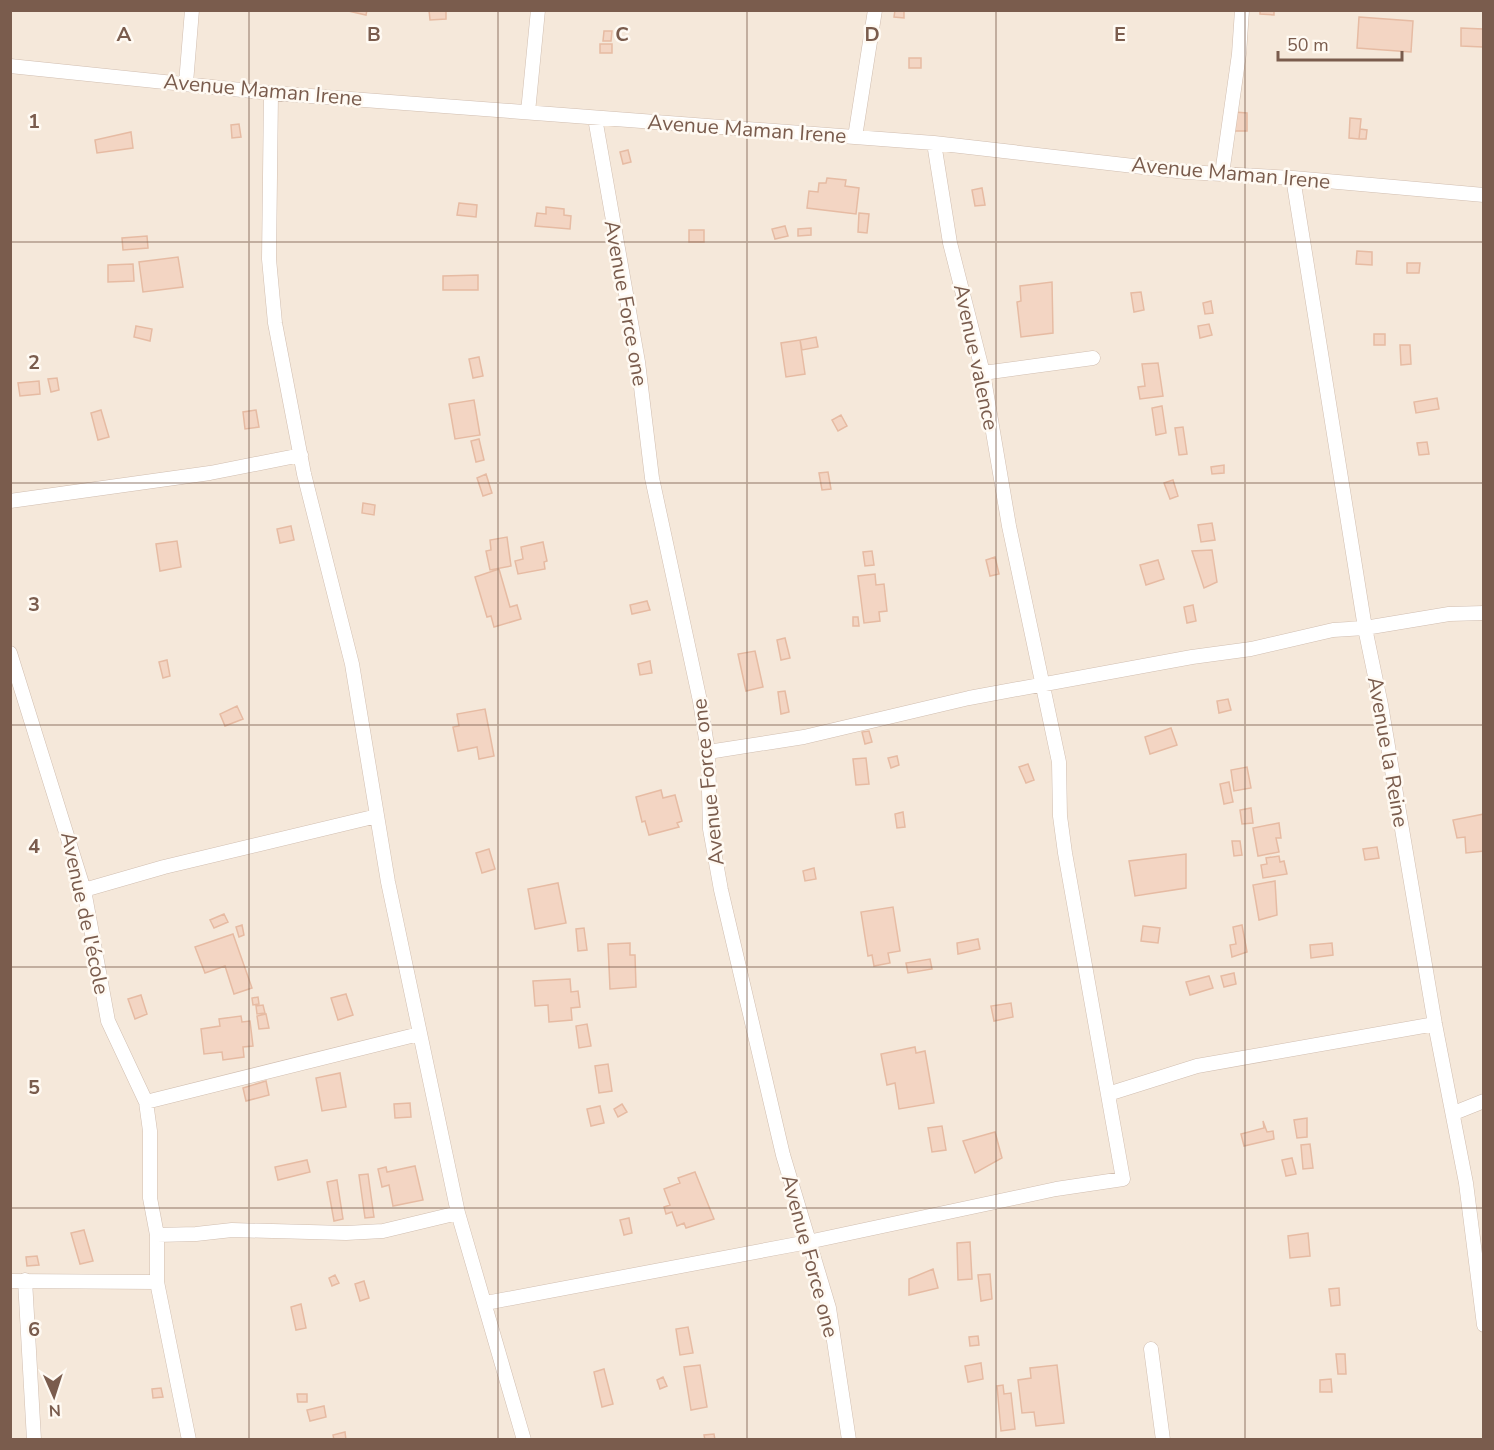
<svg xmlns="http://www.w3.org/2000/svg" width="1494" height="1450" viewBox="0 0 1494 1450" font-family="'Nunito Sans',sans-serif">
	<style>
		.residential { fill: #f5e8da }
		.building { fill: #f3d5c3; stroke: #e6bba3; stroke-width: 1.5 }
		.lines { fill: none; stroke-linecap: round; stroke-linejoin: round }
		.minor-casing { stroke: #d1beb0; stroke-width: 15 }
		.minor { stroke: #fff; stroke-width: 14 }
		.grid { fill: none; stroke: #7a5c4d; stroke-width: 1.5; stroke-opacity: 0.55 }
		.labels { text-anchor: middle; stroke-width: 5; stroke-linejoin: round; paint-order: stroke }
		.street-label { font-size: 21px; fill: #7a5c4d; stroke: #fffaf3 }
		.grid-label { font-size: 20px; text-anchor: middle; font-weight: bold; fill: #7a5c4d; stroke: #fffaf3; stroke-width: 5; stroke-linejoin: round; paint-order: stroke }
	</style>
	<rect width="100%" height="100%" fill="#fdf6ec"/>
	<path class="residential" d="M11,11H1483V1439H11Z"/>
	<path class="building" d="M344,10H367L366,15Z
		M429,10H446V19L430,20Z
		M895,10H904V18L894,17Z
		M1260,10H1274V15L1260,14Z
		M1359,17L1413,21L1411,52L1357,48Z
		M1461,28L1483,29V47L1461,46Z
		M604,31H612L611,41H603Z
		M600,44H612V53H600Z
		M909,58H921V68H909Z
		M1234,112L1247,113V131H1234Z
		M1350,118L1361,119L1359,139L1349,138Z
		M239,124L241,137L232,138L231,125Z
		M1360,129L1367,130L1366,139H1359Z
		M131,132L133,148L97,153L95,140Z
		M628,150L631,162L623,164L620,152Z
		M827,178L846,180L845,186L859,188L856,214L807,208L809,191L818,192L819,183H826Z
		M982,188L985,205L975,206L972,190Z
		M459,203L477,205L476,217L457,215Z
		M546,207L564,209V215L571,216L570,229L535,226L537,213L546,214Z
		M859,213L869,214L867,233L858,232Z
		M785,226L788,236L775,239L772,229Z
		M811,228V235L798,236V229Z
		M689,230H704V242H689Z
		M147,236L148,248L123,250L122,238Z
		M1357,251L1372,252V265L1356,264Z
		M178,257L183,287L143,292L139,262Z
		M1407,263H1420L1419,273H1407Z
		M133,264L134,281L108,282V265Z
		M478,275V290H443V276Z
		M1052,282L1053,333L1021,337L1017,302L1021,301L1020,286Z
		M1141,292L1144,310L1134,312L1131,293Z
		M1211,301L1213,313L1205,314L1203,303Z
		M1209,324L1212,335L1200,338L1198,326Z
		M136,326L152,329L150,341L134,337Z
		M1374,334H1385V345H1374Z
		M816,337L818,347L802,350L800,340Z
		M800,340L805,374L786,377L781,343Z
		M1400,345H1410L1411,364L1401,365Z
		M479,357L483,376L473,378L469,359Z
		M1158,363L1163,396L1140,399L1138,387L1145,386L1142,364Z
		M57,378L59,390L51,392L48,379Z
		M39,381L40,394L20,396L18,383Z
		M1437,398L1439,409L1416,413L1414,402Z
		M474,400L480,435L455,439L449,404Z
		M1162,406L1166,433L1156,435L1152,408Z
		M101,410L109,437L98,440L91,413Z
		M256,410L259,427L245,429L243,412Z
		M841,415L847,426L838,431L832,420Z
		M1183,427L1187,454L1179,455L1175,428Z
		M479,439L484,460L476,462L471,441Z
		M1427,442L1429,454L1419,455L1417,443Z
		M1224,465V473L1212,474L1211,467Z
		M828,472L831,489L822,490L819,473Z
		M486,474L492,493L483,496L477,478Z
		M1173,480L1178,496L1170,499L1164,483Z
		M363,503L375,505L374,515L362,513Z
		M1212,523L1215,540L1201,542L1198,525Z
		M291,526L294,540L280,543L277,529Z
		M507,537L511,566L490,570L486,551L491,550L490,540Z
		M177,541L181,567L160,571L156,544Z
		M543,542L547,561L544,562L545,569L518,574L515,561L523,559L521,547Z
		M1212,550L1217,582L1204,588L1192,551Z
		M872,551L874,565L865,566L863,552Z
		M995,557L999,574L990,576L986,560Z
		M1158,560L1164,579L1146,585L1140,565Z
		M499,569L510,607L517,605L521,619L494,627L491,616L487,617L475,577Z
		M875,574L876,585L884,584L887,611L879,612L880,621L864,623L858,576Z
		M647,601L650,610L632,614L630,605Z
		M1193,605L1196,621L1187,623L1184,607Z
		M853,617H858L859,626H853Z
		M785,638L790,658L781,660L777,640Z
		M755,651L763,687L746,691L738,654Z
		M167,660L170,676L163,678L159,662Z
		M650,661L652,673L640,675L638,664Z
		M785,691L789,712L781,714L778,692Z
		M1228,699L1231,710L1219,713L1217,701Z
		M237,706L243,719L225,726L220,714Z
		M485,709L494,756L479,759L477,747L458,751L453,727L459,726L457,714Z
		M1171,728L1177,745L1150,754L1145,737Z
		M869,731L872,742L865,744L862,732Z
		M897,756L899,765L891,768L888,758Z
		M866,758L869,784L856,785L853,759Z
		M1028,764L1034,780L1026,783L1019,767Z
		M1247,767L1251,788L1234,791L1231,770Z
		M1229,782L1233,802L1224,804L1220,784Z
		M661,790L663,798L675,795L682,821L677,823L679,827L649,835L645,821L642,822L636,797Z
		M1251,808L1253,823L1242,824L1240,810Z
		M903,812L905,827L897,828L895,814Z
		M1484,814V851L1466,853L1465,837L1457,838L1453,820Z
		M1279,823L1281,838H1276L1279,852L1258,856L1253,828Z
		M1232,841H1240L1242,855L1234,856Z
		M1377,847L1379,858L1365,860L1363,849Z
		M489,849L495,869L482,873L476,853Z
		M1186,854V888L1135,896L1129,861Z
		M1279,856L1280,862L1284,861L1287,874L1263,878L1261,865L1267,864L1266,858Z
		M814,868L816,879L805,881L803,871Z
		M1275,881L1277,915L1259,920L1253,885Z
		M558,883L566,923L535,929L528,889Z
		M893,907L900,951L888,953L890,963L874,966L872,955L868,956L861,912Z
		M224,914L228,922L214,928L210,920Z
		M242,925L244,935L239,937L236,927Z
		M1242,925L1247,952L1232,957L1230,945L1236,944L1233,927Z
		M1143,926L1160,928L1158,943L1141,941Z
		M584,928L587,950L578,951L576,929Z
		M233,934L252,988L234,994L225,966L205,973L195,947Z
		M978,939L980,949L958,954L957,943Z
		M630,943V955H635L636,987L610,989L608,944Z
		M1332,943L1333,955L1311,958L1310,945Z
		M930,959L932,969L908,973L906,963Z
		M1234,973L1236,984L1224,987L1221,976Z
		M1209,976L1213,988L1190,995L1186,982Z
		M570,979L571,992L578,991L580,1007L571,1008L572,1020L549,1022L548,1005L535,1006L533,981Z
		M346,994L353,1015L338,1020L331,998Z
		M141,995L147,1014L135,1019L128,999Z
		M258,997L259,1004L253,1005L252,998Z
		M1011,1003L1013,1017L994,1021L991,1006Z
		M263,1005L265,1013L257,1014L256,1006Z
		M266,1014L269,1028L259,1029L257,1016Z
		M241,1016L242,1022L250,1021L253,1046L243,1047L244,1057L223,1060L222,1052L204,1054L201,1029L220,1026L219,1019Z
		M587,1024L591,1046L579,1048L576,1026Z
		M915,1047L916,1053L925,1051L934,1103L899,1109L895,1083L887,1085L881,1054Z
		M608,1064L612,1091L599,1093L595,1066Z
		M340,1073L346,1107L322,1111L316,1078Z
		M266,1081L269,1095L246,1101L243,1088Z
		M410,1103L411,1117L395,1118L394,1104Z
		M622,1104L627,1112L618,1117L614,1109Z
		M600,1106L604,1123L591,1126L587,1109Z
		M1307,1118V1137L1297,1138L1294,1120Z
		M1263,1121L1267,1132L1273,1131L1274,1139L1244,1146L1241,1134L1264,1128Z
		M942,1126L946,1150L932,1152L928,1128Z
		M995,1132L1002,1158L975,1173L963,1141Z
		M1310,1144L1313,1168L1303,1169L1301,1145Z
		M1292,1158L1296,1174L1286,1176L1282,1160Z
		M307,1160L310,1172L278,1180L275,1167Z
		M415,1166L423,1200L393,1206L389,1185L382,1187L378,1169L386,1167L387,1172Z
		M695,1172L714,1219L686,1228L684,1223L677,1226L672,1212L666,1214L664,1207L670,1205L664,1189L680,1183L678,1178Z
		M368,1174L374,1217L365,1218L359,1175Z
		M337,1180L343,1219L334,1221L327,1182Z
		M629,1218L632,1233L624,1235L620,1220Z
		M84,1230L93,1261L80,1264L71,1233Z
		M1308,1233L1310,1256L1290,1258L1288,1236Z
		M970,1242L972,1279L958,1280L957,1243Z
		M37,1256L39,1265L27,1266L26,1257Z
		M933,1269L938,1288L909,1295V1279Z
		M990,1274L992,1299L981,1301L978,1275Z
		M335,1275L339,1283L332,1286L329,1278Z
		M364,1281L369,1298L360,1301L355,1284Z
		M1339,1288L1340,1305L1331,1306L1329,1289Z
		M301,1304L306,1328L296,1330L291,1307Z
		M688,1327L693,1353L680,1355L676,1329Z
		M978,1336L979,1345L970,1346L969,1337Z
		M1336,1354H1345L1346,1374H1338Z
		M981,1363L983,1379L968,1382L965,1366Z
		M700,1365L707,1407L691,1410L684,1367Z
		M1057,1365L1064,1423L1036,1426L1034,1412L1022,1413L1018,1380L1031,1378L1030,1368Z
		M604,1369L613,1404L602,1407L594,1372Z
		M663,1377L667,1386L660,1389L657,1380Z
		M1331,1379L1332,1392H1320V1380Z
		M1003,1385L1004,1394L1011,1393L1015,1429L1001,1431L997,1386Z
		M161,1388L163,1397L153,1398L152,1389Z
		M297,1394H307V1402H298Z
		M324,1406L326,1417L310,1421L307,1410Z
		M345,1432L346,1440H334L333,1435Z
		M714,1434L715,1440H705L704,1435Z"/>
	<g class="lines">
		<defs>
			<path id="minor" d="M10,66L271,93L934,143L1186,172L1293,178L1484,195
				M186,83L192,10
				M271,93L269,259L275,323L304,474L352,664L388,882L458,1213L524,1440
				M528,112L538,10
				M595,118L638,362L652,478L700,701L708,752L710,829L721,890L783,1155L829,1308L849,1440
				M855,137L875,10
				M1222,174L1239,54L1242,10
				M1293,178L1365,628L1381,705L1435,1024L1466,1183L1484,1325
				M983,373L1093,358
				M10,501L210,473L301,455
				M10,653L84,890L108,1021L146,1102L150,1131V1198L157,1235V1282
				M708,752L804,737L969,698L1192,657L1251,649L1333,630L1365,628L1449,614L1484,613
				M84,890L164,867L377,816
				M1108,1094L1197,1066L1435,1024
				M146,1102L419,1034
				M1454,1113L1484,1101
				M157,1235L196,1234L232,1230L346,1233L383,1231L458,1213
				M25,1280L34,1440
				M10,1281L157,1282L189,1440
				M486,1303L808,1242L1056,1189L1123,1179L1065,853L1060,816L1059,762L1009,526L983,373L950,243L934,143
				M1151,1349L1163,1440"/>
		</defs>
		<use href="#minor" class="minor-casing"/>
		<use href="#minor" class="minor"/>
	</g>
	<path class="grid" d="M249,10V1440M498,10V1440M747,10V1440M996,10V1440M1245,10V1440M10,242H1484M10,483H1484M10,725H1484M10,967H1484M10,1208H1484"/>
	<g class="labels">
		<g class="street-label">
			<text transform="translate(263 90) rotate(5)" y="7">Avenue Maman Irene</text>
			<text transform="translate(747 129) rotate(4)" y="7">Avenue Maman Irene</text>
			<text transform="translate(1231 173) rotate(5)" y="7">Avenue Maman Irene</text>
			<text transform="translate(626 303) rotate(80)" y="7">Avenue Force one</text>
			<text transform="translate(976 357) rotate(78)" y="7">Avenue valence</text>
			<text transform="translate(1388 752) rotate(80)" y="7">Avenue la Reine</text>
			<text transform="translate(708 782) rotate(-96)" y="7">Avenue Force one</text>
			<text transform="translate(85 913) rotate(78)" y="7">Avenue de l'école</text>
			<text transform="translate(810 1256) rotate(75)" y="7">Avenue Force one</text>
		</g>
	</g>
	<g class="grid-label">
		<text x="124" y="41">A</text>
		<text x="374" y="41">B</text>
		<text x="622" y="41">C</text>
		<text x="872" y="41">D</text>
		<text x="1120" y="41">E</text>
		<text x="34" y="128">1</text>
		<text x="34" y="369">2</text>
		<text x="34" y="611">3</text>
		<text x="34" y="853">4</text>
		<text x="34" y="1094">5</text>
		<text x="34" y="1336">6</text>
	</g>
	<rect width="1494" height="1450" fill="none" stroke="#7a5c4d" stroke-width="24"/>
	<g transform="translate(54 1396) rotate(177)" stroke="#fffaf3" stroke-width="4.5" paint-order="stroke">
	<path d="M0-4.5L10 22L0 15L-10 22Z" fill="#7a5c4d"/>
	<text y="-9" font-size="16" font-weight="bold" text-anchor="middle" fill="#7a5c4d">N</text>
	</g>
	<path d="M1278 51v9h124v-9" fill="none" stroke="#7a5c4d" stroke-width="3"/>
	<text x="1287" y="51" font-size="18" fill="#7a5c4d" stroke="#fffaf3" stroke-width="4.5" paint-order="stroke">50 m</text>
</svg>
